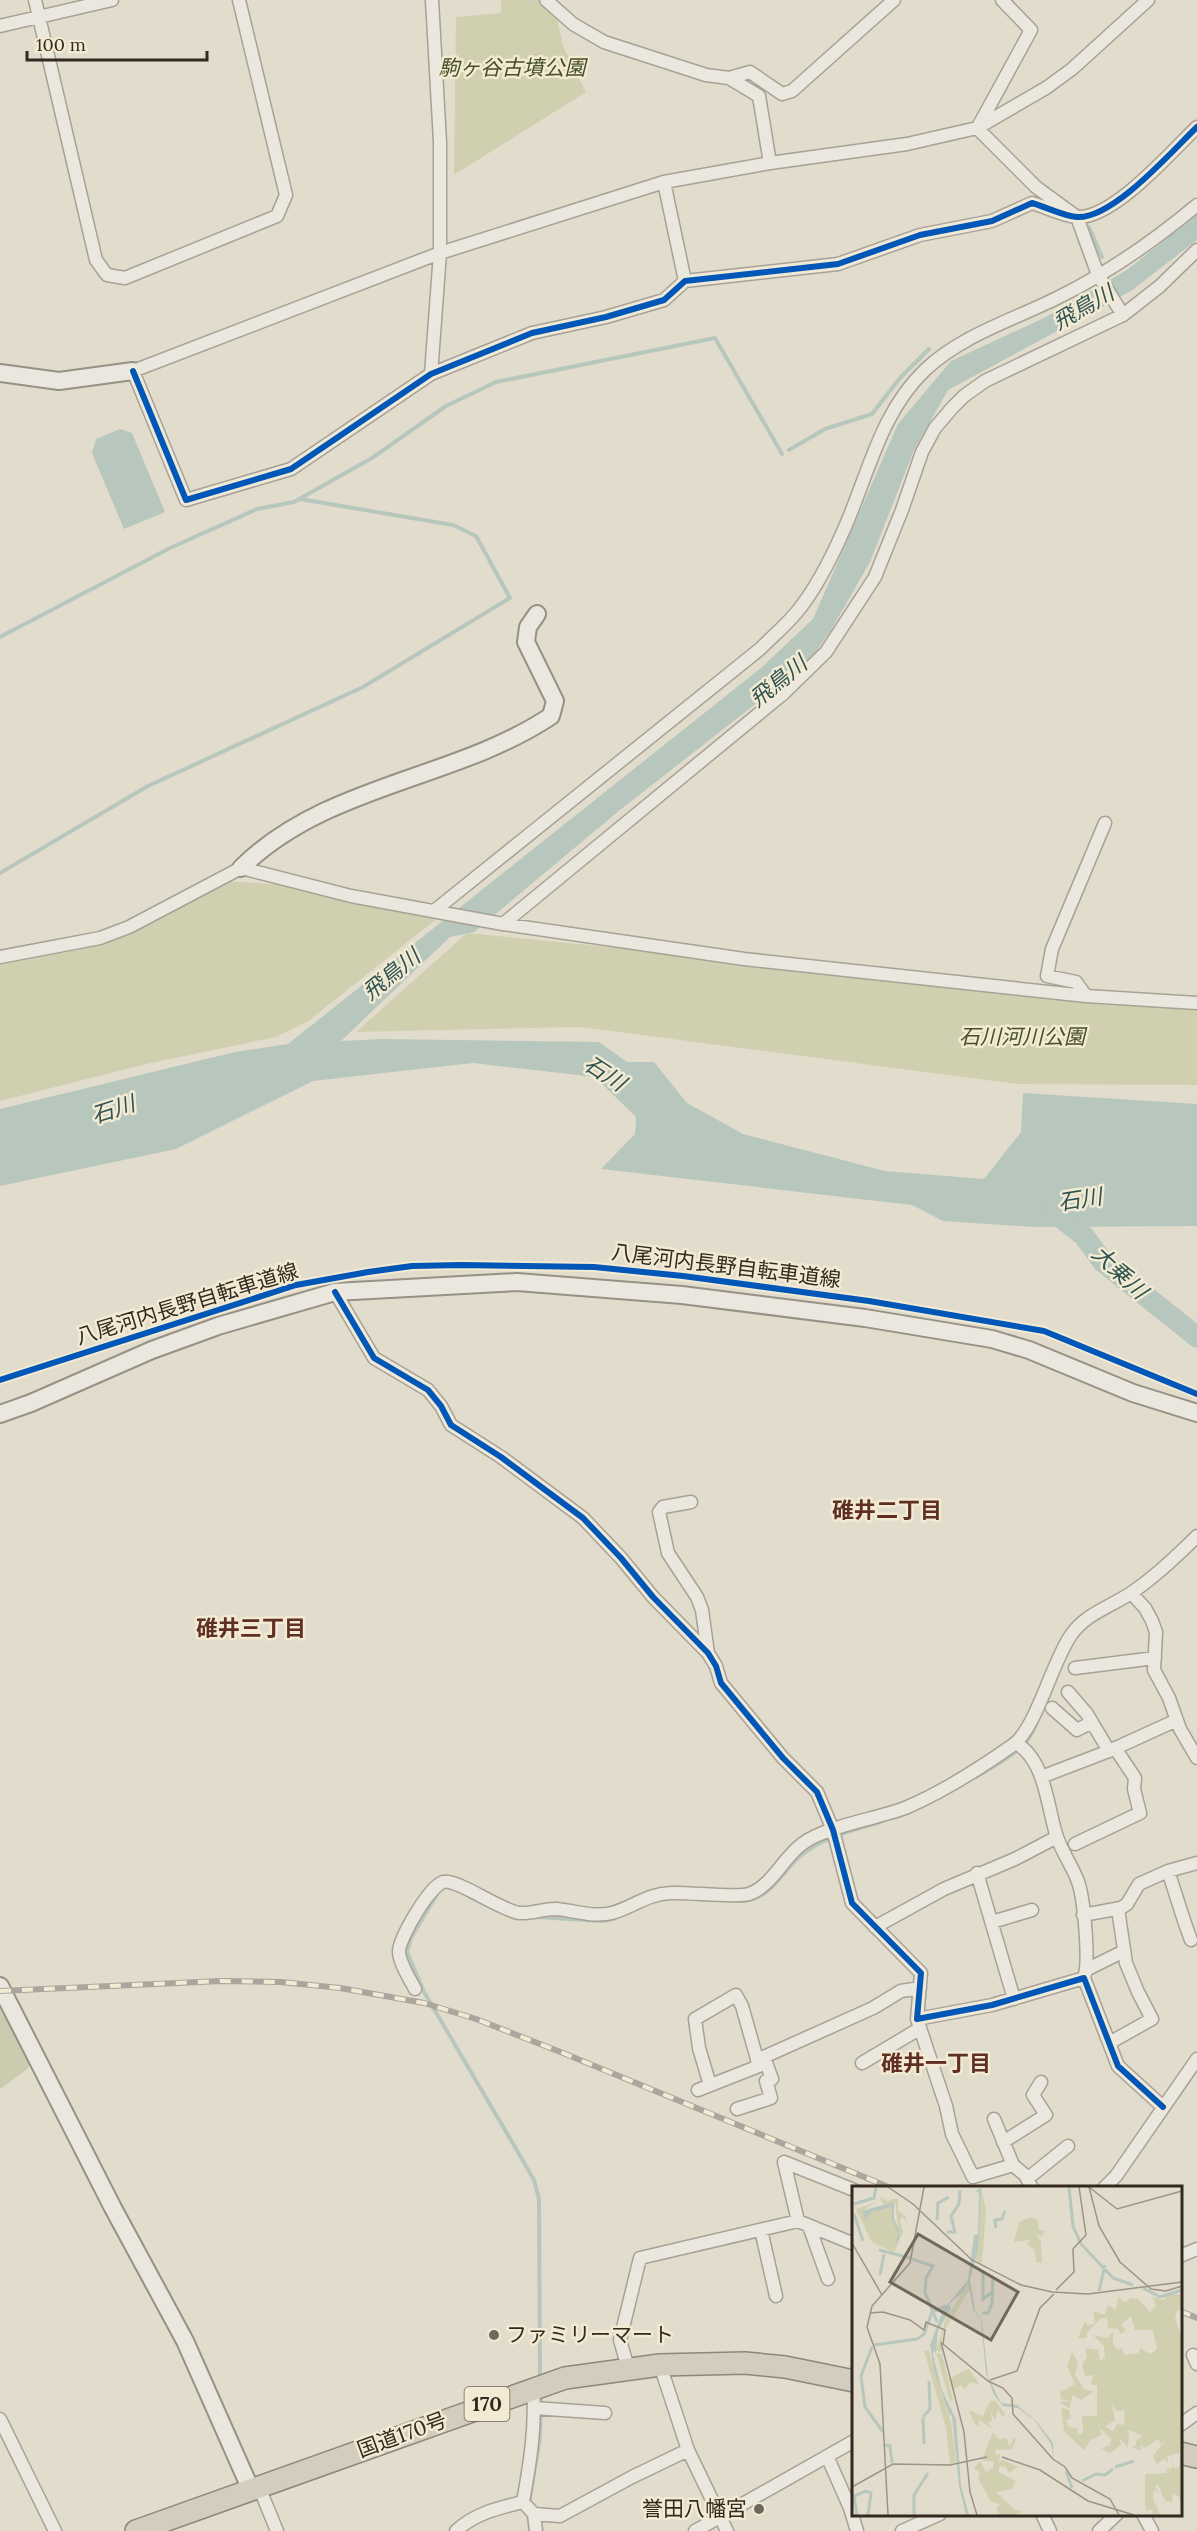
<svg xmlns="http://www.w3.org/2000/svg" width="1197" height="2531" viewBox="0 0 1197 2531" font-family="Lora,'Noto Sans JP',serif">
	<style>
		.green { fill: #d0d0b0 }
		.cemetery { fill: #cbcbaf }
		.water { fill: #b8c7bd }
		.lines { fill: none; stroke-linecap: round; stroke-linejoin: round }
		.stream { stroke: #b8c7bd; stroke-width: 4 }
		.river { stroke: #b8c7bd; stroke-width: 21 }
		.street-casing { stroke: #a7a196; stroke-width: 15 }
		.secondary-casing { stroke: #979085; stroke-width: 20 }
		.highway-casing { stroke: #8c867c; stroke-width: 24 }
		.street { stroke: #eae7de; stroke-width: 12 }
		.secondary { stroke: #eae7de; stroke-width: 16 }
		.highway { stroke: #d4ccbe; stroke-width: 21 }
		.rail-casing { stroke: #a9a69e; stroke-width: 6 }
		.rail { stroke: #f2ead3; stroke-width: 4; stroke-dasharray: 11; stroke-linecap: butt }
		.cycleway-casing { stroke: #f2ead3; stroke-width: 10 }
		.cycleway { stroke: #0057b8; stroke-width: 6 }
		.poi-dot { fill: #71685c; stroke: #f2ead3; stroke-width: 2 }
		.labels { text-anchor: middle; stroke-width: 5; stroke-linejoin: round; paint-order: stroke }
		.shield { fill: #f2ead3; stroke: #6d6355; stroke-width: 1.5 }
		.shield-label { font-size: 20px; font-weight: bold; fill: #34291f }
		.park-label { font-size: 21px; font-style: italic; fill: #454f27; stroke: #f2ead3 }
		.street-label { font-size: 21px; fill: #34291f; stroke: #f2ead3 }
		.poi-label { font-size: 21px; fill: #34291f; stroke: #f2ead3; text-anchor: start }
		.water-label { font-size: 22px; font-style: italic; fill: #2f5351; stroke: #f2ead3 }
		.neighbourhood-label { font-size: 22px; font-weight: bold; fill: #5e2f22; stroke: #f2ead3 }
		.inset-river { fill: none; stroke: #b8c7bd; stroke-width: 3 }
		.inset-road { fill: none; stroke: #9c9487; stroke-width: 1.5 }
		.view { fill: #71685c; fill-opacity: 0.15; stroke: #71685c; stroke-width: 3 }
		.inset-edge { fill: none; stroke: #34291f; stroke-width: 3 }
	</style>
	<rect width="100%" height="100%" fill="#e2dccc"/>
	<path class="green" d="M501,0H537L557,19L563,46L586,92L454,175L456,17L501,13Z
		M224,881L285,885L439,917L307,1022L276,1037L146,1064L0,1101V964L65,951L119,936Z
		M467,933L1197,1006V1085L1017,1084L580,1027L356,1032Z"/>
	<path class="cemetery" d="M0,2005L31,2064L26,2070L0,2089Z"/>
	<path class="water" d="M1197,214V240L1131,291L948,390L914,450L870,562L831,630L809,662L620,810L474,932L450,937L341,1041L381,1039L599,1042L627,1062H654L687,1103L743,1134L885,1171L984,1179L1021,1132L1023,1093L1197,1104V1226L1035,1227L943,1221L912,1205L601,1169L635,1134L636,1117L595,1077L473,1063L313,1081L176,1149L0,1186V1109L235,1052L288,1044L761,668L813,619L898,424L951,361L1044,318L1127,270Z
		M120,429L132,433L165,512L124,529L92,453L96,439Z"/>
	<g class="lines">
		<path class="stream" d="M1089,227L1102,257
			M789,450L825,429L872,414L900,378L929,349
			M0,637L170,548L257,509L294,502L372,458L446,406L496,382L715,338L782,454
			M0,873L148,786L363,687L510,598L476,536L453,525L300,499
			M1165,1574L1197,1544
			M976,1777C1000,1762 1026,1752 1036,1724
			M437,1894L411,1938L407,1952L424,1992L522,2159L534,2180L539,2199L540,2376
			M470,1897L498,1911
			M739,1901C771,1902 781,1871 803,1854C824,1837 854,1830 880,1822
			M537,1917L602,1921L613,1919
			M529,2503L540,2437L541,2400
			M528,2513L530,2531"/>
		<path class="river" d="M1051,1210L1084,1236L1103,1262L1197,1337"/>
		<defs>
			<path id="street" d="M35,0L96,260L107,275L125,278L277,216L286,195L239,0
				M546,0L573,24L604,42L706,75L729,78L750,72L782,94L792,91L894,0
				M1148,0L1072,69L1046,88L977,128L907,144L770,163L664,182L440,253L133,371L186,500L291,469L431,374L532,333L606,317L664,300L685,281L838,264L920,235L992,221L1032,203C1046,207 1063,216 1077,217C1113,219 1171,152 1197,127
				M0,26L112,0
				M729,78L759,96L770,163
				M978,127L1031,30L1002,0
				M977,128L1036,187L1077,217L1098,275L1123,315
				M664,182L685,281
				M431,374L440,253V142L432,0
				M434,911L760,649C772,637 785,626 796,613C817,588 832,557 845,527C869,472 881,412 925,370C962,335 1013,320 1057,298C1108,273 1154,241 1197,205
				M503,924L784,693L826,652L875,577L902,510L922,452L935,428L952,408L964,396L985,381L1123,315L1160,286L1197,250
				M0,957L100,938L129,927L241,868L351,896L503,924L744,959L1086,996L1197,1003
				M1086,996L1076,982L1047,976L1052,949L1105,823
				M335,1292L374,1358L428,1390L441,1406L451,1425L501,1457L583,1518L621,1558L653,1597L708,1653L716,1666L721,1683L783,1758L817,1792L833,1830L852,1903L921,1973L917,2019L992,2005L1084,1978L1118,2066L1163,2107
				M691,1502L663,1507L659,1512L668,1553L697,1597L702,1610L708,1653
				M1131,1593L1145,1608L1152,1621L1156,1632L1154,1670L1169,1698L1180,1729L1197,1758
				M1075,1668L1155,1658
				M1068,1692L1087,1714L1109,1751
				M1052,1708L1077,1730L1092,1722
				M1016,1743C1046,1761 1047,1807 1057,1837C1062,1852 1071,1864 1077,1879C1084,1895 1090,1962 1084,1978
				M1041,1777L1109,1751L1177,1720
				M1075,1844L1140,1813L1134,1789L1135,1778L1115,1748
				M1168,1871C1176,1894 1182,1917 1191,1940
				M977,1873L1014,1999
				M1083,1915L1121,1908L1127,1904L1139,1884L1168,1871L1197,1863
				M992,1922L1032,1910
				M875,1927L944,1889L1015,1859L1057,1837
				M1088,1969L1124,1951
				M415,1989C410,1979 399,1963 399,1951C400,1937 429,1887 443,1882C456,1878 500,1910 519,1913C531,1914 543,1909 555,1909C574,1910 593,1918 612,1913C634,1907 646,1894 671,1893C688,1892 736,1898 749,1894C772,1886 783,1858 802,1844C826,1826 876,1819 905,1808C943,1792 979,1769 1013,1745C1036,1729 1052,1662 1071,1635C1086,1613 1113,1606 1134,1591C1157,1575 1178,1555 1197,1536
				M917,2019L946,2106L952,2134L973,2177L1013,2165
				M1111,2042L1152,2019L1138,1992L1126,1963L1118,1909
				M757,2060L873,2008L901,1991L920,1988
				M862,2063L919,2029
				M698,2090L759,2066L742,2006L736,1995L695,2019L699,2048L710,2085
				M737,2109L771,2098L766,2081L772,2079L764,2057
				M994,2119L1013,2165L1025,2175L1032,2188
				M1003,2142L1046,2115L1033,2095L1041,2082
				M1027,2179L1068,2146
				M1104,2188L1116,2176L1197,2059
				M798,2221L784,2162L854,2190
				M809,2226L828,2279
				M761,2230L776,2296
				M1180,2256L1197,2249
				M1193,2355L1197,2364
				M660,2365L688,2450L727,2531
				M628,2368L620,2340L640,2258L798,2221L854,2244
				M534,2408L605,2413
				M0,2419L55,2531
				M1180,2425L1197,2413
				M827,2456L850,2508L857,2531
				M259,2487L277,2531
				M523,2502C530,2463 536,2427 533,2389
				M534,2514L536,2531
				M1042,2514L1050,2531
				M1143,2514L1152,2531
				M456,2531C475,2513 499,2508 523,2502L534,2514L560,2516L632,2477L688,2450
				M695,2531L854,2441
				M902,2531L940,2514
				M1099,2531L1117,2514"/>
			<path id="secondary" d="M0,373L59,381L133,371
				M241,868C326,784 455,780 551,716L555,701L526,642L528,627L537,614
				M0,1414L31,1403L152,1350L218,1326L335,1292L517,1282L682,1295L865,1318L992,1339L1029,1350L1133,1393L1197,1413
				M0,1986L113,2208L185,2341L251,2490"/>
			<path id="highway" d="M1180,2453L1197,2457
				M136,2531L565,2378L660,2365L745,2363L785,2367L854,2381"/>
		</defs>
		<use href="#street" class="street-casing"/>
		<use href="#secondary" class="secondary-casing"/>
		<use href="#highway" class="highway-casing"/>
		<use href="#street" class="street"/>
		<use href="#secondary" class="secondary"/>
		<use href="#highway" class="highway"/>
		<defs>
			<path id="rail" d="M0,1991L222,1981L281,1982L340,1988L424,2003L476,2019L563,2053L891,2188
				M1180,2311L1197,2318"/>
		</defs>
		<use href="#rail" class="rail-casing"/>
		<use href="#rail" class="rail"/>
		<defs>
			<path id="cycleway" d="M133,371L186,500L291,469L431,374L532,333L606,317L664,300L685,281L838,264L920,235L992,221L1032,203C1046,207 1063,216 1077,217C1113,219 1171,152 1197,127
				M335,1292L374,1358L428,1390L441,1406L451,1425L501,1457L583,1518L621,1558L653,1597L708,1653L716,1666L721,1683L783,1758L817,1792L833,1830L852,1903L921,1973L917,2019L992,2005L1084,1978L1118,2066L1163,2107
				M0,1380L296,1285L368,1272L412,1266L461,1265L594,1267L683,1276L869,1301L1044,1331L1197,1394"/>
		</defs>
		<use href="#cycleway" class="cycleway-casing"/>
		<use href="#cycleway" class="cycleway"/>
	</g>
	<g class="poi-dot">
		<circle cx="494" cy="2335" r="6"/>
		<circle cx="759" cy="2509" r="6"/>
	</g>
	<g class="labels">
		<rect class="shield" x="464.5" y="2387" width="45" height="34" rx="4.5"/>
		<g class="shield-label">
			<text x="487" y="2411">170</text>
		</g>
		<g class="park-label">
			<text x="512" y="75">駒ヶ谷古墳公園</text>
			<text x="1022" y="1044">石川河川公園</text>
		</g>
		<g class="street-label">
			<text transform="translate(726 1266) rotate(7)" y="7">八尾河内長野自転車道線</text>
			<text transform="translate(187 1304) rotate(-17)" y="7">八尾河内長野自転車道線</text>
			<text transform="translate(402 2435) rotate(-20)" y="7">国道170号</text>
		</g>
		<g class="poi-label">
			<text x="506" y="2342">ファミリーマート</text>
			<text x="747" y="2516" text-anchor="end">誉田八幡宮</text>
		</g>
		<g class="water-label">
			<text transform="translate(1083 307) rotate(-30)" y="8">飛鳥川</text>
			<text transform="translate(778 681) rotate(-39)" y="8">飛鳥川</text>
			<text transform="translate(391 974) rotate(-39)" y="8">飛鳥川</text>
			<text transform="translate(605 1073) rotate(33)" y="8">石川</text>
			<text transform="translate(113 1109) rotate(-18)" y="8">石川</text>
			<text transform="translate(1080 1199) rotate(-9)" y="8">石川</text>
			<text transform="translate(1120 1272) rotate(43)" y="8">大乗川</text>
		</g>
		<g class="neighbourhood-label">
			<text x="887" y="1518">碓井二丁目</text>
			<text x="251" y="1636">碓井三丁目</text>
			<text x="936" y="2071">碓井一丁目</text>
		</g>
	</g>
	<g transform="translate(852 2186)">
		<rect width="330" height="330" fill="#e2dccc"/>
		<path d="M129,1L134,25L130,78L124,74ZM27,10L35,15L46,12V24L54,31L55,38L51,31L48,34L51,46L42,67L19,55L4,23L24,16L10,25L15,31L19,26L40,21V33L46,48L42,57L47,49L43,17L32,19ZM179,31L186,34V43L193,45L190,50L183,48L189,55L190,77L184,76L183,64L175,58L178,54L162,56L167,36ZM117,97L118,103L90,149V166L84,165L94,132ZM328,108L330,125L325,124L323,132L330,153V313L321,307L320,316L313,315L306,298L303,301L308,307L302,304L301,314L308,328L300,329L301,323L295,325L293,321V288L315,287L314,283L321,282L319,272L323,283L327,281L328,267L315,270L316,277L312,273L305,278L301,270L313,255L308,259L307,253L292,262L289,258V264L283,263L280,260H284V255L291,250L277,244L276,262L268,252L269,259L258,267L249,262L258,259L259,252L248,243L249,249L239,254L232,264L212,245L209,221L217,224L219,232L214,235L217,241L225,242L227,249L231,246L230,230H245V200L239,198L241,189L233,190L230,179L235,170L233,162L246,164L248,175L253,171L252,160L241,149L256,152L261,145V158L265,163L270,162L272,169L287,167L288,162L298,168L305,163L301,144H283L279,130L269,139L274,144L269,148L266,143L256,142L255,132H249L235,147V152H226L233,135L236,140L243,137L241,125L253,129L256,119L264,124L266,111L273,117L278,112L286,113L298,126L304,120L300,111L313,114L312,109ZM260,219L265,225L273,224L272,239L265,238L261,245L253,241L263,234ZM72,164L77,165L99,237L104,276L98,278L94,242ZM220,166L226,176L223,189L233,204L242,205L229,214L221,209L217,222L207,216L219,215L209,213L208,206L223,198L215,180ZM84,167L90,168L101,214L98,215ZM117,183L128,199L119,196L113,203L108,199L101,204L97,192ZM138,215H144L154,229L150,231L146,224L143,234L138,225L140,234L136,237L141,243L127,234V240L123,239L117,224L131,230ZM141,246L146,253L154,252L158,261L162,251L164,253L160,263L143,264L144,269L148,268L147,276L151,274L166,281L156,287L154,281L147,280V286L164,295L160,303L144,306L163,324L171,325L162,329H148L144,322L148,318L139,316L126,292L128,286L122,283L128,275L134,286L141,282L142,276L130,274Z" fill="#d0d0b0" fill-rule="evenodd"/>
		<path d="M129,1L126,64L118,94L123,124L130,136L136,191L149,217L165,219L185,236L201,257L202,272L199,258L183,235L166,222L151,220L142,209L134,187L129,135L121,123L116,97L111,106L97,118L99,122L86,145L84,168L82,164L81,168L89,202L104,233L109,300L117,329H114L107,300L100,230L97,228L82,184L78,159L91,124L116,94L122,49H126L127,7L124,5ZM42,16V33L47,44V53L42,58L46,48L40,33V21L19,26L14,34L10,25Z" fill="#b8c7bd"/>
		<path class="inset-river" d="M217,1L221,40L229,58L261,92L281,99M2,18L22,12L24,1M2,28L11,55M85,34L86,17L97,11M144,42L143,34L150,33L153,25M95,46H103L99,30L107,18L108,4M27,64L58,72M60,73L81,80L74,92L73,106L85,136M131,85V113L139,107M28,89L32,68M291,102L308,111L330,104M247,105L253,79M130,127H136L140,117L141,90M22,159L65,153L72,148L80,126L94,120M20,161L9,190L13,221L31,246M71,231L78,223L77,195M71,232L72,258M33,259L38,260L40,277M263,281L282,275M214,285L220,302M230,295L244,288L253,289L261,283M5,329L2,310L14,305L19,307L16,329M62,329V309L76,287"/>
		<path class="inset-road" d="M36,1L61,18L120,74L169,99L200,106L236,108L330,96M237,1L247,40L268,76L299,103L314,105L330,100M237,1L265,23L330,5M0,17V38M0,57L30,109M204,104L222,86L221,63L234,49L227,1M18,127L31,126L58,134L72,144L74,136L93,144L91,158L136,195L151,202L160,212L161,228L201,273L213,281L220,292L258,313L267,329M89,156L112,246L118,306L125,329M138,194L165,185L188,122L202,108M150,271L188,284L236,315L282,329M0,301L41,278L98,279L135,271M36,329L28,178L15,141L20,120L58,77L72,1"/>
		<path class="view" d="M66,48L166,106L139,154L38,96Z"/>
		<rect width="330" height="330" class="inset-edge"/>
	</g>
	<path d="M27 51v9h180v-9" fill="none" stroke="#34291f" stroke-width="3"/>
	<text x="36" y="51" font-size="18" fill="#34291f" stroke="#f2ead3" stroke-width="4.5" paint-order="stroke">100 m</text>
</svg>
